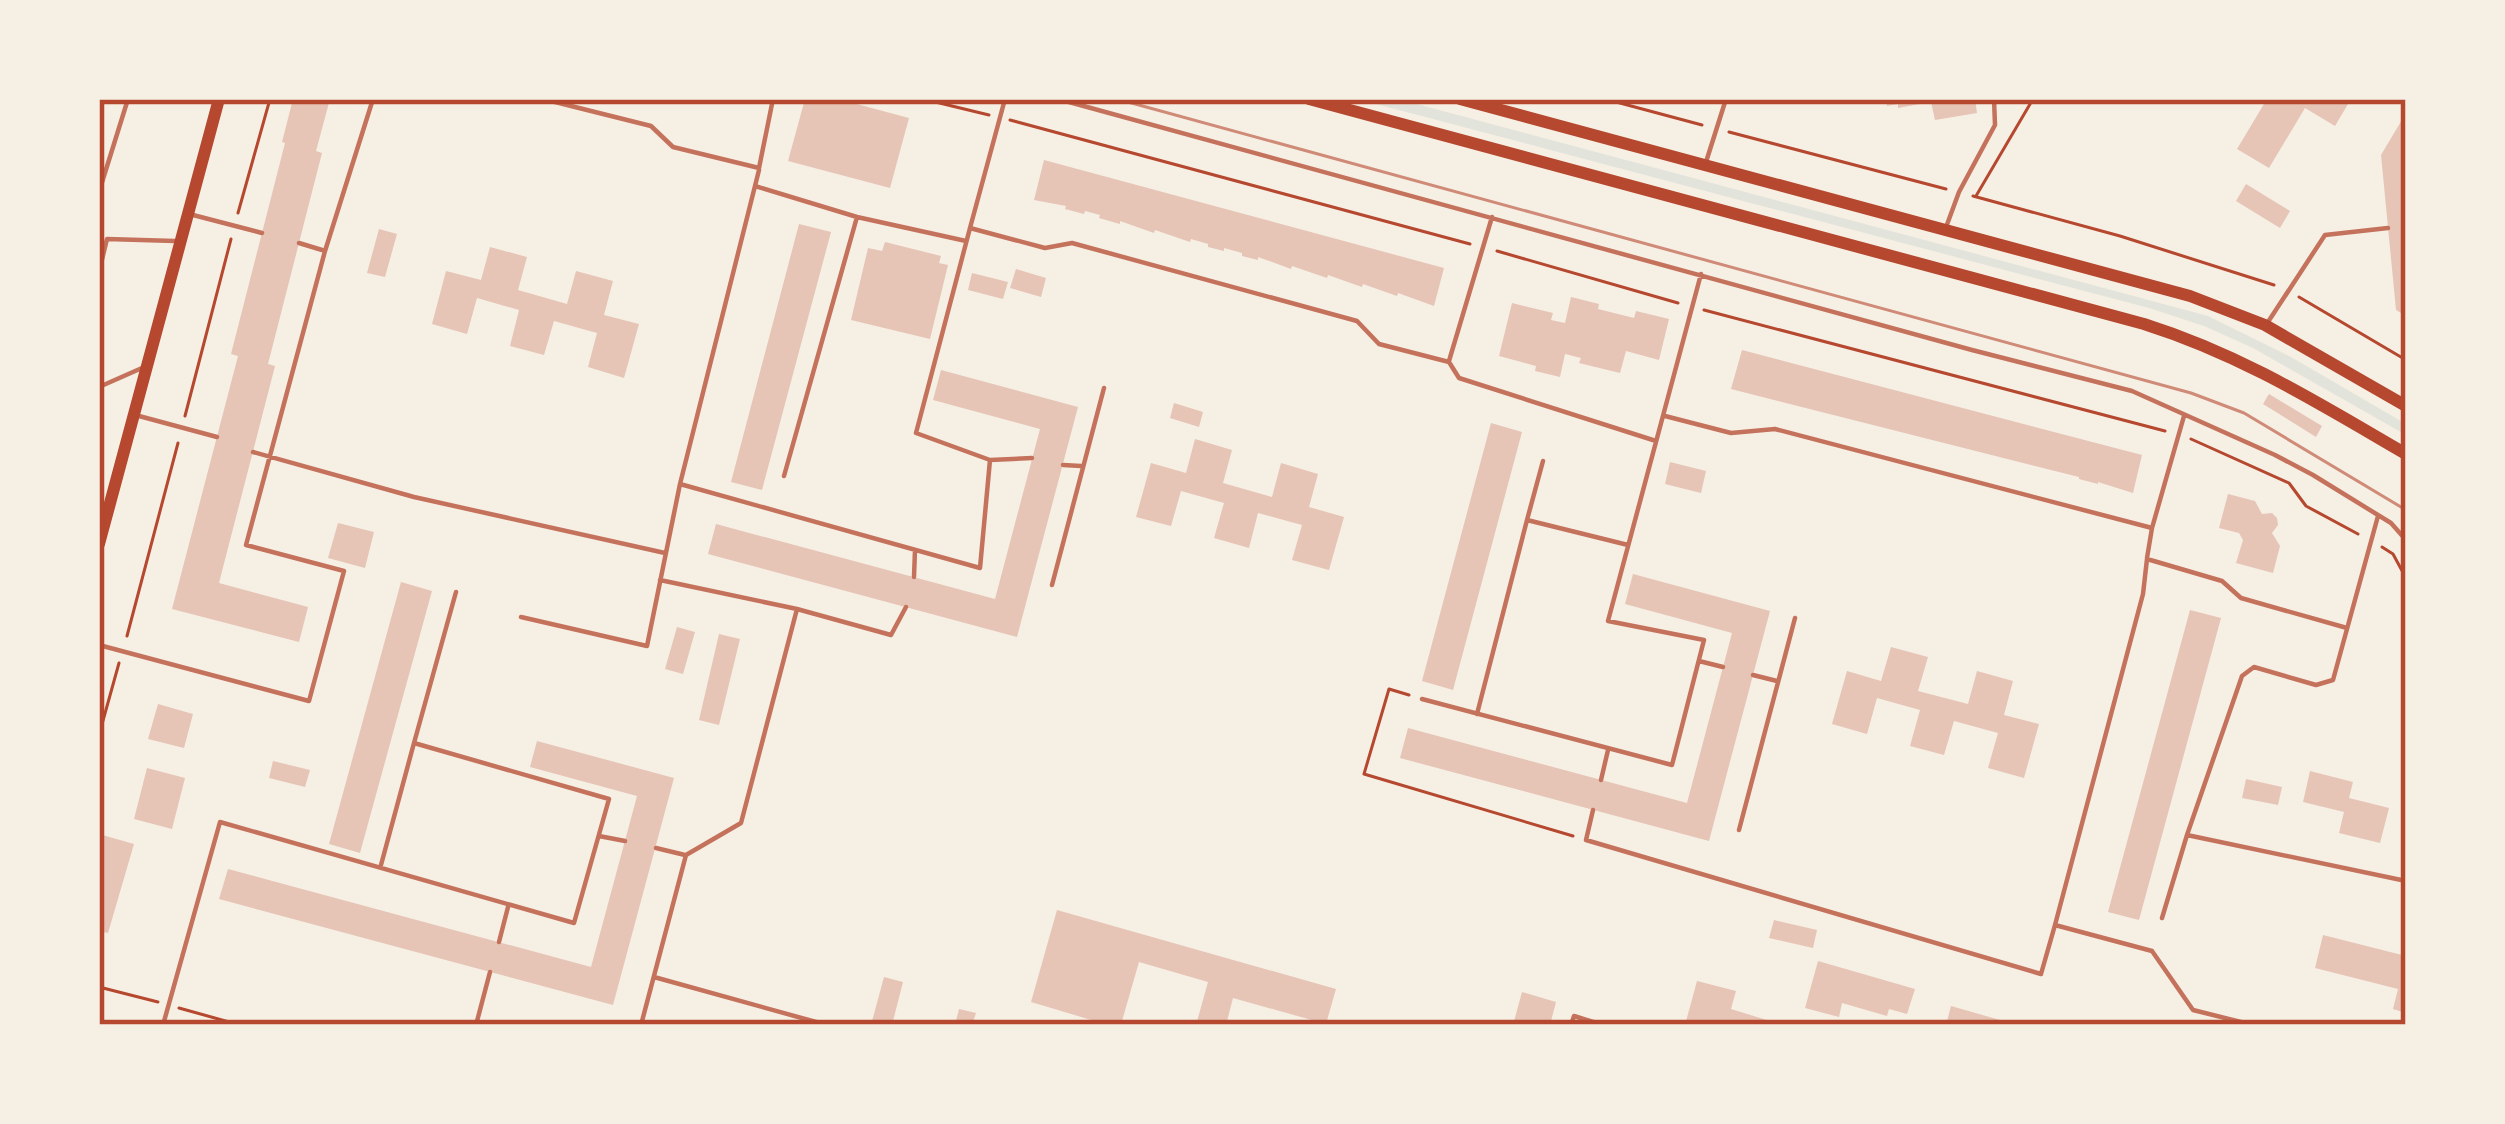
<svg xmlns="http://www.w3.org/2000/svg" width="2505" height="1124" viewBox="0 0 2505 1124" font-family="'Source Sans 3',sans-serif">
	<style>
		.green { fill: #e2e4dc }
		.building { fill: #e6c5b7 }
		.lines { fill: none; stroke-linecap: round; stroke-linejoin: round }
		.path { stroke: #b5482f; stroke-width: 3 }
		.service { stroke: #c5725c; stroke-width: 4.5 }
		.secondary { stroke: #b5482f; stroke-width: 12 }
		.tram { stroke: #cf8b77; stroke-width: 3 }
		.neatline { fill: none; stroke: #b5482f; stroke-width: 4.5 }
	</style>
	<rect width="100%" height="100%" fill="#f6efe4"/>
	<path class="green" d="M1357,99H1398L2208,316L2291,357L2406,424V435L2253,348L2204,326L2149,308Z"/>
	<path class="building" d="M293,99H330L316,151L322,153L268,364L275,366L219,583L308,607L299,642L172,609L238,356L231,354L285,143L282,142Z
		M805,99H838L909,118L890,188L788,161Z
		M1886,99H1975L1977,113L1935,120L1931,102L1898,108V104L1887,106Z
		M2267,99H2351L2335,126L2305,108L2269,168L2237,149Z
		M2406,113V316L2396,310L2381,155Z
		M1044,160L1444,268L1434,306L1398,293L1397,296L1363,284L1362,287L1328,275L1327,278L1292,266L1291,269L1258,257V260L1242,256V253L1224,248V251L1208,247V244L1191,239L1190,242L1155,230L1154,233L1120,221V224L1099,218L1100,215L1085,211L1084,214L1065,209L1066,206L1034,200Z
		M2246,184L2290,211L2280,228L2236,201Z
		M799,224L831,232L762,490L731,482Z
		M379,229L397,234L385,277L367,273Z
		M885,242L941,256L939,263L948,265L930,339L851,320L868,248L882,251Z
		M490,247L527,257L518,290L567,304L576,271L613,281L604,315L639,324L624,378L588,367L597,333L554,321L544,355L510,346L519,310L477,298L467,334L432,324L446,271L481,280Z
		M1016,269L1046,278L1041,297L1010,288Z
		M972,273L1008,282L1003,299L968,290Z
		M1571,297L1599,304L1598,309L1634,318L1636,311L1669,319L1659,360L1626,351L1620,373L1579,363L1581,358L1565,354L1560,377L1535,371L1536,366L1499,356L1512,303L1553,313L1551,320L1565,323Z
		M1742,350L2142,455L2133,493L2098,482V484L2079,479V477L2063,473L1731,389Z
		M941,370L1078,407L1017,637L708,554L716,524L995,599L1040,429L933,400Z
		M2269,394L2322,426L2316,437L2263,404Z
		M1174,403L1203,412L1199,427L1170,418Z
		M1491,423L1522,432L1453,690L1422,681Z
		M1195,439L1232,450L1223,483L1272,497L1281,463L1318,474L1309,507L1344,517L1329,570L1292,560L1302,525L1258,513L1249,548L1214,538L1224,503L1181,491L1171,526L1136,517L1151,463L1186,473Z
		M1670,462L1706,471L1701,493L1665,484Z
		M2228,494L2255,501L2262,514L2272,513L2277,518L2278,525L2272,533L2280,546L2273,573L2236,563L2243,540L2239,533L2219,528Z
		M338,523L374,532L365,568L328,558Z
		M1633,574L1770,611L1709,841L1400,758L1408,728L1687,803L1732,633L1625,604Z
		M401,582L432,591L360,853L329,844Z
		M2190,610L2221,618L2139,920L2108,912Z
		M677,627L695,632L683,674L665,669Z
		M719,634L740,639L719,725L699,720Z
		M1891,647L1928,657L1918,691L1968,704L1977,671L2013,681L2004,715L2039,724L2024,778L1988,768L1998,733L1954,721L1944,755L1910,746L1920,710L1877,698L1867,734L1832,724L1847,671L1881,681Z
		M158,704L193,714L184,748L148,739Z
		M537,741L674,778L613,1005L219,899L228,869L591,967L637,796L530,767Z
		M273,761L310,770L305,787L269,778Z
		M147,768L185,778L172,829L134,819Z
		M2310,771L2353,782L2349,798L2389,808L2380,843L2339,833L2344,812L2303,802Z
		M2246,779L2282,787L2278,805L2242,798Z
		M99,834L134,844L108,933L99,931Z
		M1057,910L1336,989L1326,1024L1233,998L1226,1025H1196L1208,982L1139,962L1122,1021L1133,1025H1108L1031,1002Z
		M1774,920L1817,930L1813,948L1769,938Z
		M2323,935L2406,956L2403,975L2406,976V1013L2393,1009L2398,989L2315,968Z
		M1818,961L1915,989L1907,1014L1889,1009L1887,1016L1842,1003L1839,1017L1805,1008Z
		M884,977L903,982L892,1025H871Z
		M1697,981L1736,991L1731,1009L1783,1025H1685Z
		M1522,992L1556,1002L1550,1025H1513Z
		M1951,1006L2014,1024V1025H1946Z
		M959,1009L976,1013L972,1025H955Z"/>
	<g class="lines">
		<path class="path" d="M923,99L989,115
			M1605,99L1702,125
			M1010,120L1470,244
			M1729,132L1946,189
			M1973,196L2120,236L2274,285
			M1976,196L2033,99
			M238,213L270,99
			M1497,251L1678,303
			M2299,297L2406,360
			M1704,310L2165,431
			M185,416L231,239
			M2191,439L2289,483L2306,506L2358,534
			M2382,547L2393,554L2406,578
			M127,636L178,443
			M1409,695L1389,689L1364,774L1573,836
			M99,735L119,663
			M99,987L158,1002
			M179,1008L240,1025"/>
		<path class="service" d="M543,99L651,126L673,147L759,168L773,99
			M1005,99L970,228L1045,248L1072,243L1357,321L1379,344L1449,362L1459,378L1656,441
			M1058,99L1972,350L2132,391L2275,455L2313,475L2391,523L2406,540
			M1706,162L1726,99
			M759,170L755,186L857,217L966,241
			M99,192L128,99
			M193,215L262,233
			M1945,230L1959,192L1995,125L1994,99
			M299,243L322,250
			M99,272L107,239L175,241
			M2268,322L2325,235L2388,228
			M1449,361L1492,217
			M99,387L142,368
			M139,416L217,437
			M1665,416L1731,433L1775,429L2152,528L2184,416
			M253,452L414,497L665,553
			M990,460L1032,458
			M1063,465L1081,466
			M784,476L857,217
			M680,484L755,186
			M1527,520L1543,461
			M2147,558L2152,528
			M914,577L915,550
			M660,580L797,609L891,635L906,607
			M1052,585L1104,388
			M521,617L647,646L680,484L980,568L990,460L916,433L970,228
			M99,645L309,701L344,571L246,545L325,251L373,99
			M1699,661L1723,667
			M1753,675L1777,681
			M1422,699L1672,765L1704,640L1608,621L1701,274
			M1477,714L1527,520L1628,545
			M1601,780L1608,750
			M1593,810L1586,840L2041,974L2055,925
			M1739,830L1795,618
			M2187,835L2406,881
			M599,836L625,841
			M656,848L685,855
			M381,865L414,743
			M2162,918L2187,835L2242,676L2254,667L2316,685L2333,680L2378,516
			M499,942L508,907
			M654,977L827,1025
			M163,1025L220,822L574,923L609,799L414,743L456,592
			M476,1025L490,972
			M641,1025L686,855L741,823L797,609
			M1571,1025L1574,1016L1603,1025
			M2253,1025L2193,1010L2152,951L2055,925L2143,594L2147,559L2222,581L2241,598L2347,628"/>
		<path class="secondary" d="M1309,99L2144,324C2242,355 2318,403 2406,454
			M1460,99L2190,296L2265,325L2406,406
			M99,544L219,99"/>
		<path class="tram" d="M1117,99L2191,393L2244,413L2406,510"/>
	</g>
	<rect width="2505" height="1124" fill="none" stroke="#f6efe4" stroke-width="204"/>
	<rect x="102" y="102" width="2301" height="920" class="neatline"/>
</svg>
